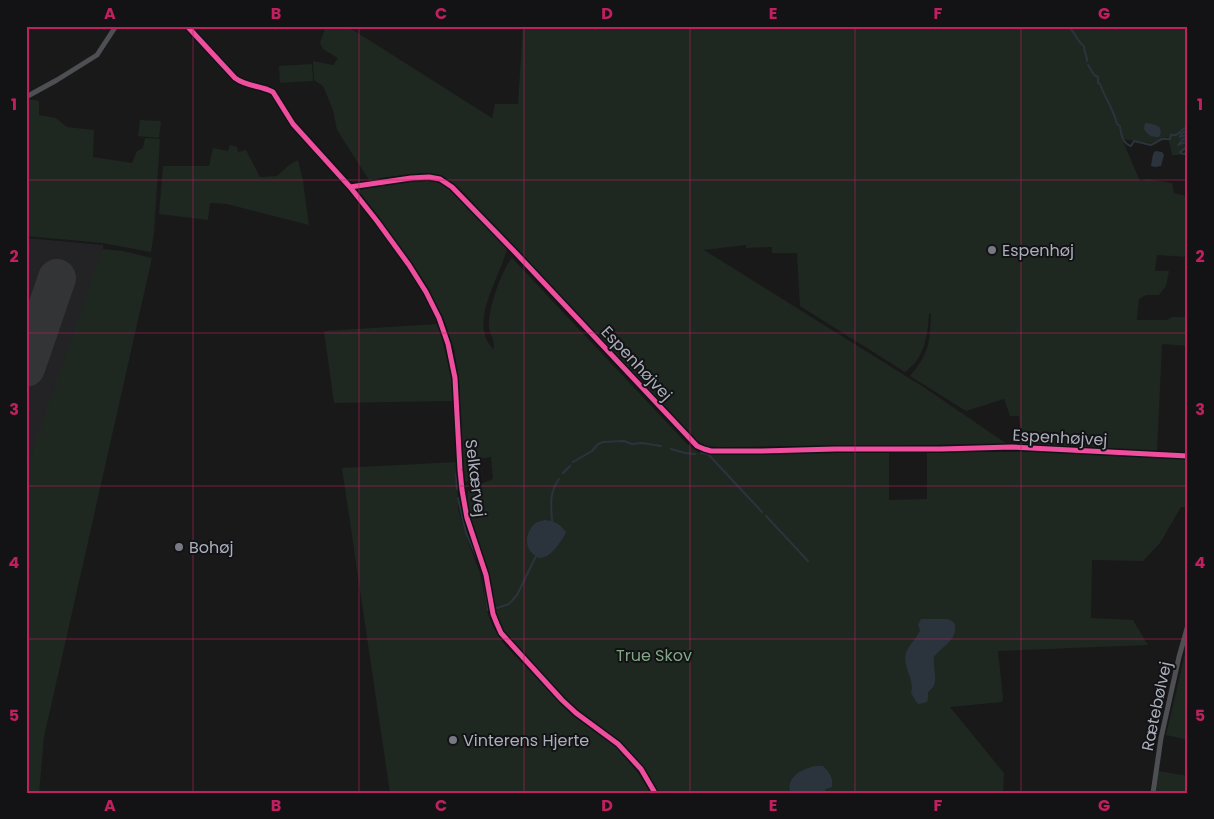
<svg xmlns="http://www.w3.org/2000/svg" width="1214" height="819" viewBox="0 0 1214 819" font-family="Poppins,sans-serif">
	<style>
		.built { fill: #232326 }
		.green { fill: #1f2721 }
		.water { fill: #2b343d }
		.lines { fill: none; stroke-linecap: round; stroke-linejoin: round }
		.stream { stroke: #2b343d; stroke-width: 2 }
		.runway { stroke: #333436; stroke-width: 38 }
		.minor { stroke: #4d4f53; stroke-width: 5 }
		.cycleway-casing { stroke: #131316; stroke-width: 8 }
		.cycleway { stroke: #ef4d9e; stroke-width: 5 }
		.grid { fill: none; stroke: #c12060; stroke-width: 1; stroke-opacity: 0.55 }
		.poi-dot { fill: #777a83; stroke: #131316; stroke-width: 2 }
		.labels { text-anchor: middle; stroke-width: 4; stroke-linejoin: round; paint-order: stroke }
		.poi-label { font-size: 16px; fill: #aaafbb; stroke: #131316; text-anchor: start }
		.street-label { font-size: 16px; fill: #aaafbb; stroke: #131316 }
		.park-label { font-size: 16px; fill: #80a784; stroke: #131316 }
		.neatline { fill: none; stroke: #c12060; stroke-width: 2 }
		.grid-label { font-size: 16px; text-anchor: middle; font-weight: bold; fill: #c12060 }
	</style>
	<rect width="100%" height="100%" fill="#19191a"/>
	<path class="built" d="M26,238L103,245V249L26,475Z"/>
	<path class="green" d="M326,26H343L353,30L492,118L495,104H518L523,26H1188V149L1178,155H1172L1168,137L1151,143L1122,139L1140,181L1147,179L1172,183L1174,193L1186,196L1188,194V257L1157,255L1155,271H1169L1166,286L1159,295H1146L1139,299L1137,320H1167L1172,317H1188V346L1162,344L1157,451L1022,444L1019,416H1010L1004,399L966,411L910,376C929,354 930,342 931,314L929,313C928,335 925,358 905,372L800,306L797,253H772V247L746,248V245L704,250L925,388L1007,444L725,447C710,447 703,447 691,437L518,253L517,250C509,243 501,236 495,228C483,215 457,181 442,176C423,170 389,178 369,180L337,130L333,110L323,86L314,80L313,61L333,65L338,58L323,49L320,43Z
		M312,64L313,81L280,83L279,66Z
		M29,99L39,101V115L56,118L67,127L94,130L93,157L132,163L137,151L143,148L145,138L160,139L154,233L151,252L102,243L26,236V101Z
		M140,120L161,121L159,138L138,136Z
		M230,145L237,147L238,152L246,150L260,177L277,176L289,165L298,160L303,181L309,225L227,204L210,203L208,220L159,214L163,166H209L213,148L228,151Z
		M425,179L435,180L446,186L507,249C501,273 477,311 485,335C486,340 490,345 493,349C496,341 490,336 489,327C487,312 502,269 512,258L686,443L698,452L704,454L712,455L889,452V500L927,499V452H1042L1188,458V507H1181L1160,543L1143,561L1092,560L1091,618L1133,620L1148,645L998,651L1003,698L1002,702L950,707L1004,773L1003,793H824L826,789L823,766C808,768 785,771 790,793H657C649,776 635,755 621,743C608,732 592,723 578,710C554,688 532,662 509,639C505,632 500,626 497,619C492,604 493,588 489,573C483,552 463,512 468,491L475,486L493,479L491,457L472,460L475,480L465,482L463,475L458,376L454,349L445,322L429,292L378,216L358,190L372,186Z
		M102,249L123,251L152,258L44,737L39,793H26V470Z
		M438,324L452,378V401L334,403L324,331Z
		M457,462L458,509L467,539L480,573L487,611L493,627L504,644L572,715L612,742L638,773L651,793H390L342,468Z
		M1188,641V740L1166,735Z
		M1158,771L1188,776V793H1155Z"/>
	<path class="water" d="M1145,123C1154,124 1165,125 1159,137C1152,137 1148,136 1144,129Z
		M1156,151L1162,152L1164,155L1161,166L1155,167L1151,166C1152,161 1152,156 1154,152Z
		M545,520C555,521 560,524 566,532C564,538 553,553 547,556C545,557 541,558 539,558C537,557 534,555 532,553C523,545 527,528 537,522C538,522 544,520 545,520Z
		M921,619H947L952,621L955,624C957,641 943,645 934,657C932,669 941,683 928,692V698L927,702L919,704L917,703L911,693C915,679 902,667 906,653C908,646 915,640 919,633L920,630L918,625Z
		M814,766H823C830,773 833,777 832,787L826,789L824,793H790C786,776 801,770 814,766Z"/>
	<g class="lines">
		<path class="stream" d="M1067,26C1075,30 1076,41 1084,46C1084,52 1087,55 1087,61
			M1088,65L1094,75L1098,77V83L1100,84C1105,98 1114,110 1117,124L1120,126C1121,134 1122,143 1131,146L1134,141L1151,145L1162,139H1170L1171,135H1176L1185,128L1187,129V130L1181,134L1180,137L1188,134
			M1188,137L1182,140L1178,145L1188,141
			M1188,146L1181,151L1180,153L1184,154L1188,152
			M671,449L685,453L695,454
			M701,453L708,454L762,512
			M573,462L592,451L598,444L603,442L624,441L632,444L642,443L661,446
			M563,473L570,466
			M456,474L457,489
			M458,498L466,533L478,560L483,575L488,610
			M766,516L808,561
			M552,521C551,504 549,493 559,479
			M497,608L509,604L517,595L536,556"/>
		<path class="runway" d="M26,368L57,278"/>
		<path class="minor" d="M187,26L235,78C247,87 260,85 273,92L293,124L350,187L377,221L409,265L426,292L439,318L448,344L455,378L460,470L462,490L467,518L486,575L493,614L497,624L501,633L562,700L576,713L618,744L641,769L655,793
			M26,97L57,80L97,55L116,26
			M350,187L411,178L429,177L440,179L452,187L514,251L697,446L704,449L711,451H760L835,449H941L1012,447L1188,456
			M1153,793L1161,738L1179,657L1188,625"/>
		<defs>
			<path id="cycleway" d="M187,26L235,78C247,87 260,85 273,92L293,124L350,187L377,221L409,265L426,292L439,318L448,344L455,378L460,470L462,490L467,518L486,575L493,614L497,624L501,633L562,700L576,713L618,744L641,769L655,793
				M350,187L411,178L429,177L440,179L452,187L514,251L697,446L704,449L711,451H760L835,449H941L1012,447L1188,456"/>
		</defs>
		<use href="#cycleway" class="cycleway-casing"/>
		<use href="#cycleway" class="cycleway"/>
	</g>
	<path class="grid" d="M193,26V793M359,26V793M524,26V793M690,26V793M855,26V793M1021,26V793M26,180H1188M26,333H1188M26,486H1188M26,639H1188"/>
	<g class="poi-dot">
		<circle cx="992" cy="250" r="5"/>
		<circle cx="179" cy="547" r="5"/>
		<circle cx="453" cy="740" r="5"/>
	</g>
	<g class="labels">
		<g class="poi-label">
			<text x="1002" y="256">Espenhøj</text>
			<text x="189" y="553">Bohøj</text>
			<text x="463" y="746">Vinterens Hjerte</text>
		</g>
		<g class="street-label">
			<text transform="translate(637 363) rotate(47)" y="6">Espenhøjvej</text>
			<text transform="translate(1060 437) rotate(3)" y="6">Espenhøjvej</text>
			<text transform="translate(476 478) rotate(83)" y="6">Selkærvej</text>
			<text transform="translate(1156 706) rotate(-78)" y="6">Rætebølvej</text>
		</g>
		<g class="park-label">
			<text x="654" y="661">True Skov</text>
		</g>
	</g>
	<rect width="1214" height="819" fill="none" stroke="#131316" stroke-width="55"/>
	<rect x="28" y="28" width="1158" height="764" class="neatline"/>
	<g class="grid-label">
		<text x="110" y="19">A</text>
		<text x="276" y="19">B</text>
		<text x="441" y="19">C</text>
		<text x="607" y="19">D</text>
		<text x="773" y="19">E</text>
		<text x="938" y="19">F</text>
		<text x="1104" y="19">G</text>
		<text x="14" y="110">1</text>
		<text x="1200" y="110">1</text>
		<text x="14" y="262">2</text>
		<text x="1200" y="262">2</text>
		<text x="14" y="415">3</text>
		<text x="1200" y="415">3</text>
		<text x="14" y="568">4</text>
		<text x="1200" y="568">4</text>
		<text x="14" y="721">5</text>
		<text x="1200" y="721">5</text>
		<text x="110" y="811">A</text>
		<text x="276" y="811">B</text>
		<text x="441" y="811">C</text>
		<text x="607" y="811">D</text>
		<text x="773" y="811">E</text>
		<text x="938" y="811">F</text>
		<text x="1104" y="811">G</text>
	</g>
</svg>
